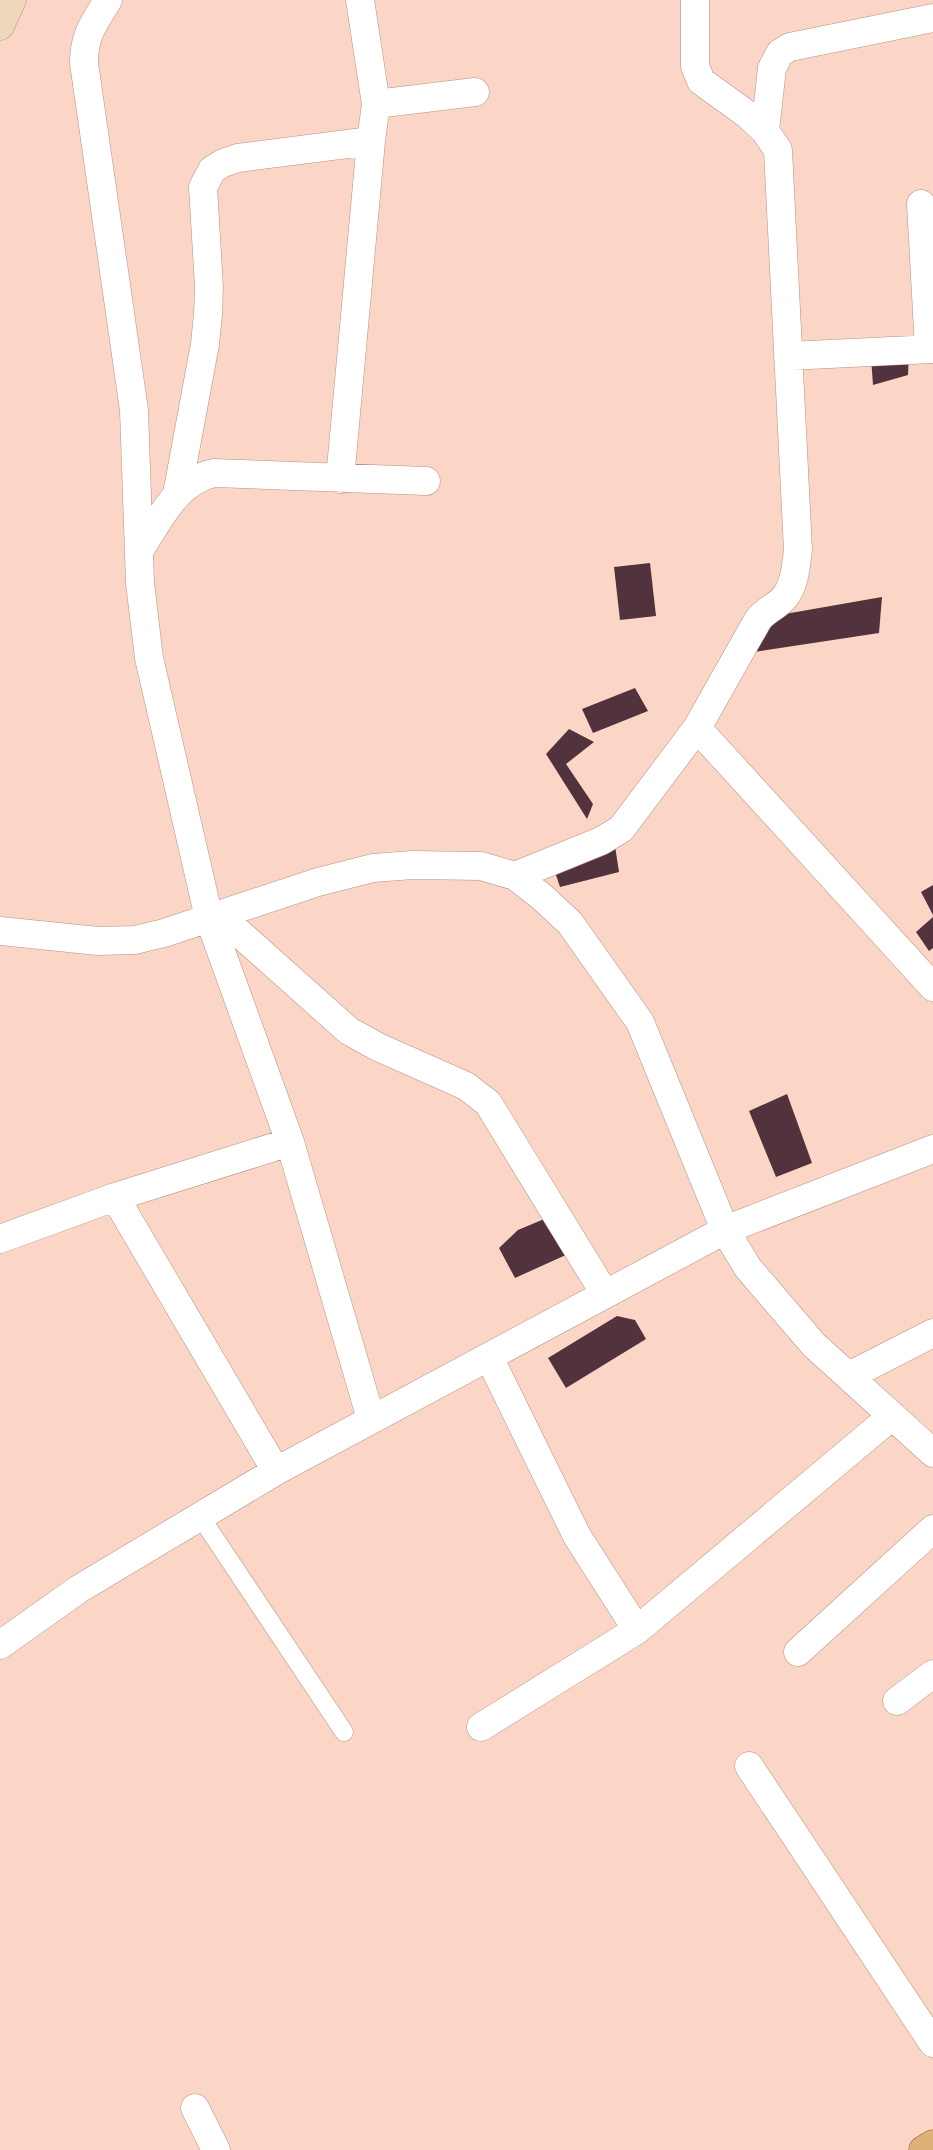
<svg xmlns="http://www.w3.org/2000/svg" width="933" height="2150" viewBox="0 0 933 2150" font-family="Helvetica,sans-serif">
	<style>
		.building { fill: #52323c }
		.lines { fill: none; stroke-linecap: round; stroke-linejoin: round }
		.service-casing { stroke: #b59183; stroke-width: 19 }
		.minor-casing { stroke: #b59183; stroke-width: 29 }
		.secondary-casing { stroke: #b59183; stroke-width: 29 }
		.primary-casing { stroke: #955f21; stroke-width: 29 }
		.service { stroke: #fff; stroke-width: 18 }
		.minor { stroke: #fff; stroke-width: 28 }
		.secondary { stroke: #eed8bc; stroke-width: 28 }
		.primary { stroke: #deb17a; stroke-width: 28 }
	</style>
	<rect width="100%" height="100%" fill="#fbd5c5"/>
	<path class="building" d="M909,351L908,375L873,385L871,357Z
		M650,563L656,616L620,620L614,567Z
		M882,597L879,633L754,652L764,638L762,618Z
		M635,688L648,711L593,733L582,709Z
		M569,729L594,742L566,764L593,804L587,819L546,754Z
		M615,846L619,872L560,887L553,866Z
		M933,885V915L921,892Z
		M933,917V948L929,951L916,932Z
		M787,1094L812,1163L776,1177L749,1111Z
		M549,1217L568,1254L515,1278L499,1248L518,1230Z
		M617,1316L635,1320L646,1339L566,1388L548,1358Z"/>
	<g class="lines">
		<defs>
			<path id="service" d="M200,1516L344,1732"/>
			<path id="minor" d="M108,0C94,23 84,35 84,63L134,410L140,583L149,658L209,918L290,1142L371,1419
				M376,104L475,92
				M765,131L772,68L780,53L790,47L933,18
				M921,204L929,349
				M788,356L933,349
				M340,479L371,141
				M177,494L205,344L208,314L209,287L203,187L212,170L223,163L238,158L371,141L376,104L360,0
				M139,551C159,521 176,481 214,473L426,481
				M697,728L933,987
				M515,876L601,841L621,829L697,728L758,620C765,610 778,606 785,597C795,584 796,565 798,550L778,150L765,131L748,115L701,81L695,66V0
				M219,915L349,1031L378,1047L466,1086L488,1103L605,1294
				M0,931L98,941L135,940L164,933L318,882L373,868L412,865L481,866L515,876L542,897L570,923L640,1022L725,1230L748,1268L814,1345L933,1453
				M115,1197L276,1471
				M0,1239L115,1197L290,1142
				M489,1357L577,1536L637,1630
				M849,1376L933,1333
				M0,1645L79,1589L276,1471L725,1230L933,1149
				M798,1652L933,1529
				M897,1701L933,1674
				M481,1727L637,1630L892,1416
				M749,1766L933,2043
				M195,2108L216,2150"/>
			<path id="secondary" d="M0,26L12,0"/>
			<path id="primary" d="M923,2150L933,2144"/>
		</defs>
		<use href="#service" class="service-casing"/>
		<use href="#minor" class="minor-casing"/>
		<use href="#secondary" class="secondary-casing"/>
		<use href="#primary" class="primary-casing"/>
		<use href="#service" class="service"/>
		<use href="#minor" class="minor"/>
		<use href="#secondary" class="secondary"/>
		<use href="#primary" class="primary"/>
	</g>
</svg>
